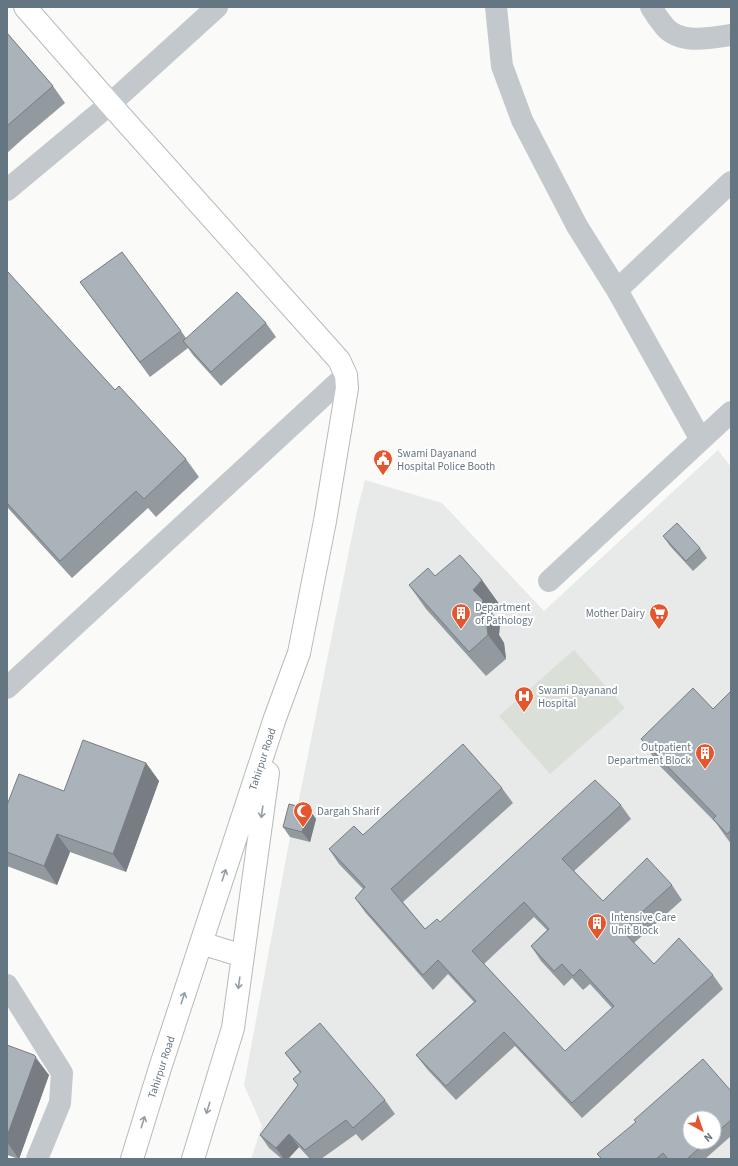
<svg xmlns="http://www.w3.org/2000/svg" width="738" height="1166" viewBox="0 0 738 1166" font-family="'Source Sans 3',sans-serif">
	<style>
		.built { fill: #e8e9e9; fill-rule: evenodd }
		.green { fill: #dadfd7 }
		.lines { fill: none; stroke-linecap: round; stroke-linejoin: round }
		.major-casing { stroke: #b5babe; stroke-width: 24 }
		.minor { stroke: #c3c8cc; stroke-width: 22 }
		.major { stroke: #fff; stroke-width: 22 }
		.wall { fill: #929a9f; fill-rule: evenodd }
		.shaded-wall { fill: #777d82 }
		.building { fill: #aab3b9; stroke: #777d82; fill-rule: evenodd }
		.oneway { stroke: #939fa8 }
		.labels { text-anchor: middle; stroke-width: 4; stroke-linejoin: round; paint-order: stroke }
		.poi-label { font-size: 11px; fill: #657683; stroke: #fff; text-anchor: start }
		.street-label { font-size: 11px; fill: #657683; stroke: #fff }
	</style>
	<rect width="100%" height="100%" fill="#fafaf8"/>
	<path class="built" d="M718,450L731,467V1159H251L262,1126L244,1085L290,837L296,814L357,511L365,480L442,503L544,611ZM690,1118H714V1142H690Z"/>
	<path class="green" d="M574,650L625,708L550,774L499,716Z"/>
	<g class="lines">
		<defs>
			<path id="major" d="M25,7L110,104L339,360L346,375L347,388L325,521L299,653L275,718L160,1068L132,1159
				M201,943L243,956
				M193,1159L233,1028L268,773"/>
		</defs>
		<use href="#major" class="major-casing"/>
		<path class="minor" d="M496,7L502,66L522,120L577,226L617,290L701,440
			M651,7C655,14 660,21 665,27C681,45 711,38 731,35
			M7,190L110,104L217,7
			M617,290L731,182
			M549,581L731,412
			M7,688L346,375
			M7,985L62,1073L60,1103L37,1159"/>
		<use href="#major" class="major"/>
	</g>
	<path class="wall" d="M7,33L53,86L65,103L26,136L7,153Z
		M7,272L115,390L186,459L199,477L156,517L148,508L72,578L7,507Z
		M80,282L181,331L186,338L266,323L276,337L221,386L193,355L188,348L150,377Z
		M663,536L700,548L707,558L693,571L670,546Z
		M435,576L500,605L492,613L500,624L499,635L504,643L506,659L486,676L426,609L409,585Z
		M731,691V844L716,823L658,764L641,739L713,709Z
		M146,763L159,781L126,872L70,852L57,885L7,866V805L64,791Z
		M502,788L513,803L403,902L425,929L440,922L621,805L631,819L574,871L603,901L672,885L682,900L634,943L654,964L713,975L723,989L582,1118L515,1046L456,1100L427,1069L416,1055L474,1002L448,974L433,990L365,912L355,898L363,889L339,864L329,849L363,835ZM534,917L547,930L531,946L541,961L564,986L572,978L583,990L590,984L612,1008L565,1051L484,964Z
		M309,809L316,819L310,842L290,837L283,827Z
		M7,1045L49,1075L19,1159L7,1155Z
		M285,1053L385,1100L395,1114L362,1141L356,1134L321,1159H310L299,1147L288,1159H282L269,1148L260,1135L298,1085L293,1079L300,1073Z
		M731,1091V1136L705,1159H601L597,1154ZM714,1118V1142H690Z"/>
	<path class="shaded-wall" d="M482,580L500,605L492,613L500,624L499,635L504,643L506,659L488,635L481,616L473,590Z
		M146,763L159,781L126,872L113,854Z
		M309,809L316,819L310,842L302,832Z
		M57,834L70,852L57,885L44,866Z
		M34,1055L49,1075L19,1159L7,1142V1136Z
		M289,1134L299,1147L288,1159H284L276,1148Z"/>
	<path class="building" d="M7,33L53,86L7,126Z
		M122,252L181,331L140,362L80,282Z
		M7,272H8L115,390L119,386L186,459L144,499L136,491L60,561L7,503Z
		M237,292L266,323L211,372L183,341Z
		M677,523L700,548L686,561L663,536Z
		M460,555L482,580L473,590L483,600L481,616L486,618L488,635L469,652L409,585L428,568L435,576Z
		M693,688L713,709L731,691V830L727,834L713,819L716,816L641,739Z
		M83,740L146,763L113,854L57,834L44,866L7,852V805L19,774L64,791Z
		M463,744L502,788L391,889L425,929L437,919L440,922L595,780L621,805L562,859L603,901L647,858L672,885L622,930L654,964L679,938L713,975L572,1103L504,1032L446,1086L416,1055L476,1001L438,960L423,975L355,898L365,887L329,849L354,826L363,835ZM524,902L549,929L531,946L554,971L562,964L573,976L580,969L614,1006L565,1051L472,951Z
		M289,804L309,809L302,832L283,827Z
		M320,1023L385,1100L353,1128L346,1120L305,1150L289,1134L276,1148L260,1135L298,1085L293,1079L301,1072L285,1053Z
		M7,1045L34,1055L36,1057L7,1136Z
		M703,1059L731,1091V1120L714,1135V1118H690V1142H706L687,1159H668L663,1153L656,1159H602L597,1154L636,1122L634,1120Z"/>
	<defs><path id="oneway-shaft" d="M-6 0H5M1.5-3L5.5 0L1.5 3" fill="none" stroke-width="1.6" stroke-linecap="round" stroke-linejoin="round"/></defs>
	<g class="oneway">
		<use href="#oneway-shaft" transform="translate(262 812) rotate(98)"/>
		<use href="#oneway-shaft" transform="translate(224 875) rotate(-72)"/>
		<use href="#oneway-shaft" transform="translate(239 983) rotate(98)"/>
		<use href="#oneway-shaft" transform="translate(183 998) rotate(-72)"/>
		<use href="#oneway-shaft" transform="translate(208 1108) rotate(107)"/>
		<use href="#oneway-shaft" transform="translate(143 1122) rotate(-73)"/>
	</g>
	<defs>
		<symbol id="civic-pin" viewBox="-11 -11 22 30"><path d="M0 17L-7.5 6A9.5 9.5 0 1 1 7.5 6Z" fill="#e4572e" stroke="#fff"/><path d="M-.6-6.5H3V-4.5H.6V-3L4-1V1h2V6H-6V1h2V-1L-.6-3ZM-1.2 2.5V6h2.4V2.5Z" fill="#fff"/></symbol>
		<symbol id="building-pin" viewBox="-11 -11 22 30"><path d="M0 17L-7.5 6A9.5 9.5 0 1 1 7.5 6Z" fill="#e4572e" stroke="#fff"/><path d="M-4-6H4V6H1V3H-1V6H-4ZM-2.5-4.3h1.7v1.8h-1.7ZM.8-4.3h1.7v1.8H.8ZM-2.5-1h1.7V.8h-1.7ZM.8-1h1.7V.8H.8Z" fill="#fff"/></symbol>
		<symbol id="supermarket-pin" viewBox="-11 -11 22 30"><path d="M0 17L-7.5 6A9.5 9.5 0 1 1 7.5 6Z" fill="#e4572e" stroke="#fff"/><path d="M-6-5.5h2.5l.6 2H6L4.5 2H-2.5L-4.4-4H-6ZM-1.5 3.2a1.3 1.3 0 1 0 .1 0ZM3 3.2a1.3 1.3 0 1 0 .1 0Z" fill="#fff"/></symbol>
		<symbol id="hospital-pin" viewBox="-11 -11 22 30"><path d="M0 17L-7.5 6A9.5 9.5 0 1 1 7.5 6Z" fill="#e4572e" stroke="#fff"/><path d="M-5-5h3v3.5h4V-5h3V5h-3V1.5h-4V5h-3Z" fill="#fff"/></symbol>
		<symbol id="mosque-pin" viewBox="-11 -11 22 30"><path d="M0 17L-7.5 6A9.5 9.5 0 1 1 7.5 6Z" fill="#e4572e" stroke="#fff"/><path d="M3.5-4.9A6 6 0 1 0 3.5 4.9A5 5 0 1 1 3.5-4.9Z" fill="#fff"/></symbol>
	</defs>
	<g fill-rule="evenodd">
		<use href="#civic-pin" x="372" y="448" width="22" height="30"/>
		<use href="#building-pin" x="450" y="602" width="22" height="30"/>
		<use href="#supermarket-pin" x="648" y="602" width="22" height="30"/>
		<use href="#hospital-pin" x="513" y="685" width="22" height="30"/>
		<use href="#building-pin" x="694" y="742" width="22" height="30"/>
		<use href="#mosque-pin" x="292" y="800" width="22" height="30"/>
		<use href="#building-pin" x="586" y="912" width="22" height="30"/>
	</g>
	<g class="labels">
		<g class="poi-label">
			<text x="397" y="457">Swami Dayanand<tspan x="397" dy="13">Hospital Police Booth</tspan></text>
			<text x="475" y="611">Department<tspan x="475" dy="13">of Pathology</tspan></text>
			<text x="645" y="617" text-anchor="end">Mother Dairy</text>
			<text x="538" y="694">Swami Dayanand<tspan x="538" dy="13">Hospital</tspan></text>
			<text x="691" y="751" text-anchor="end">Outpatient<tspan x="691" dy="13">Department Block</tspan></text>
			<text x="317" y="815">Dargah Sharif</text>
			<text x="611" y="921">Intensive Care<tspan x="611" dy="13">Unit Block</tspan></text>
		</g>
		<g class="street-label">
			<text transform="translate(262 759) rotate(-72)" y="4">Tahirpur Road</text>
			<text transform="translate(161 1067) rotate(-72)" y="4">Tahirpur Road</text>
		</g>
	</g>
	<rect width="738" height="1166" fill="none" stroke="#657683" stroke-width="16"/>
	<g transform="translate(702 1130) rotate(140)"><circle r="19" fill="#ffffff" stroke="#c1c8cd"/>
	<path d="M0-3L7 15L0 10L-7 15Z" fill="#e4572e"/>
	<text y="-6" font-size="11" font-weight="bold" text-anchor="middle" fill="#657683">N</text>
	</g>
</svg>
